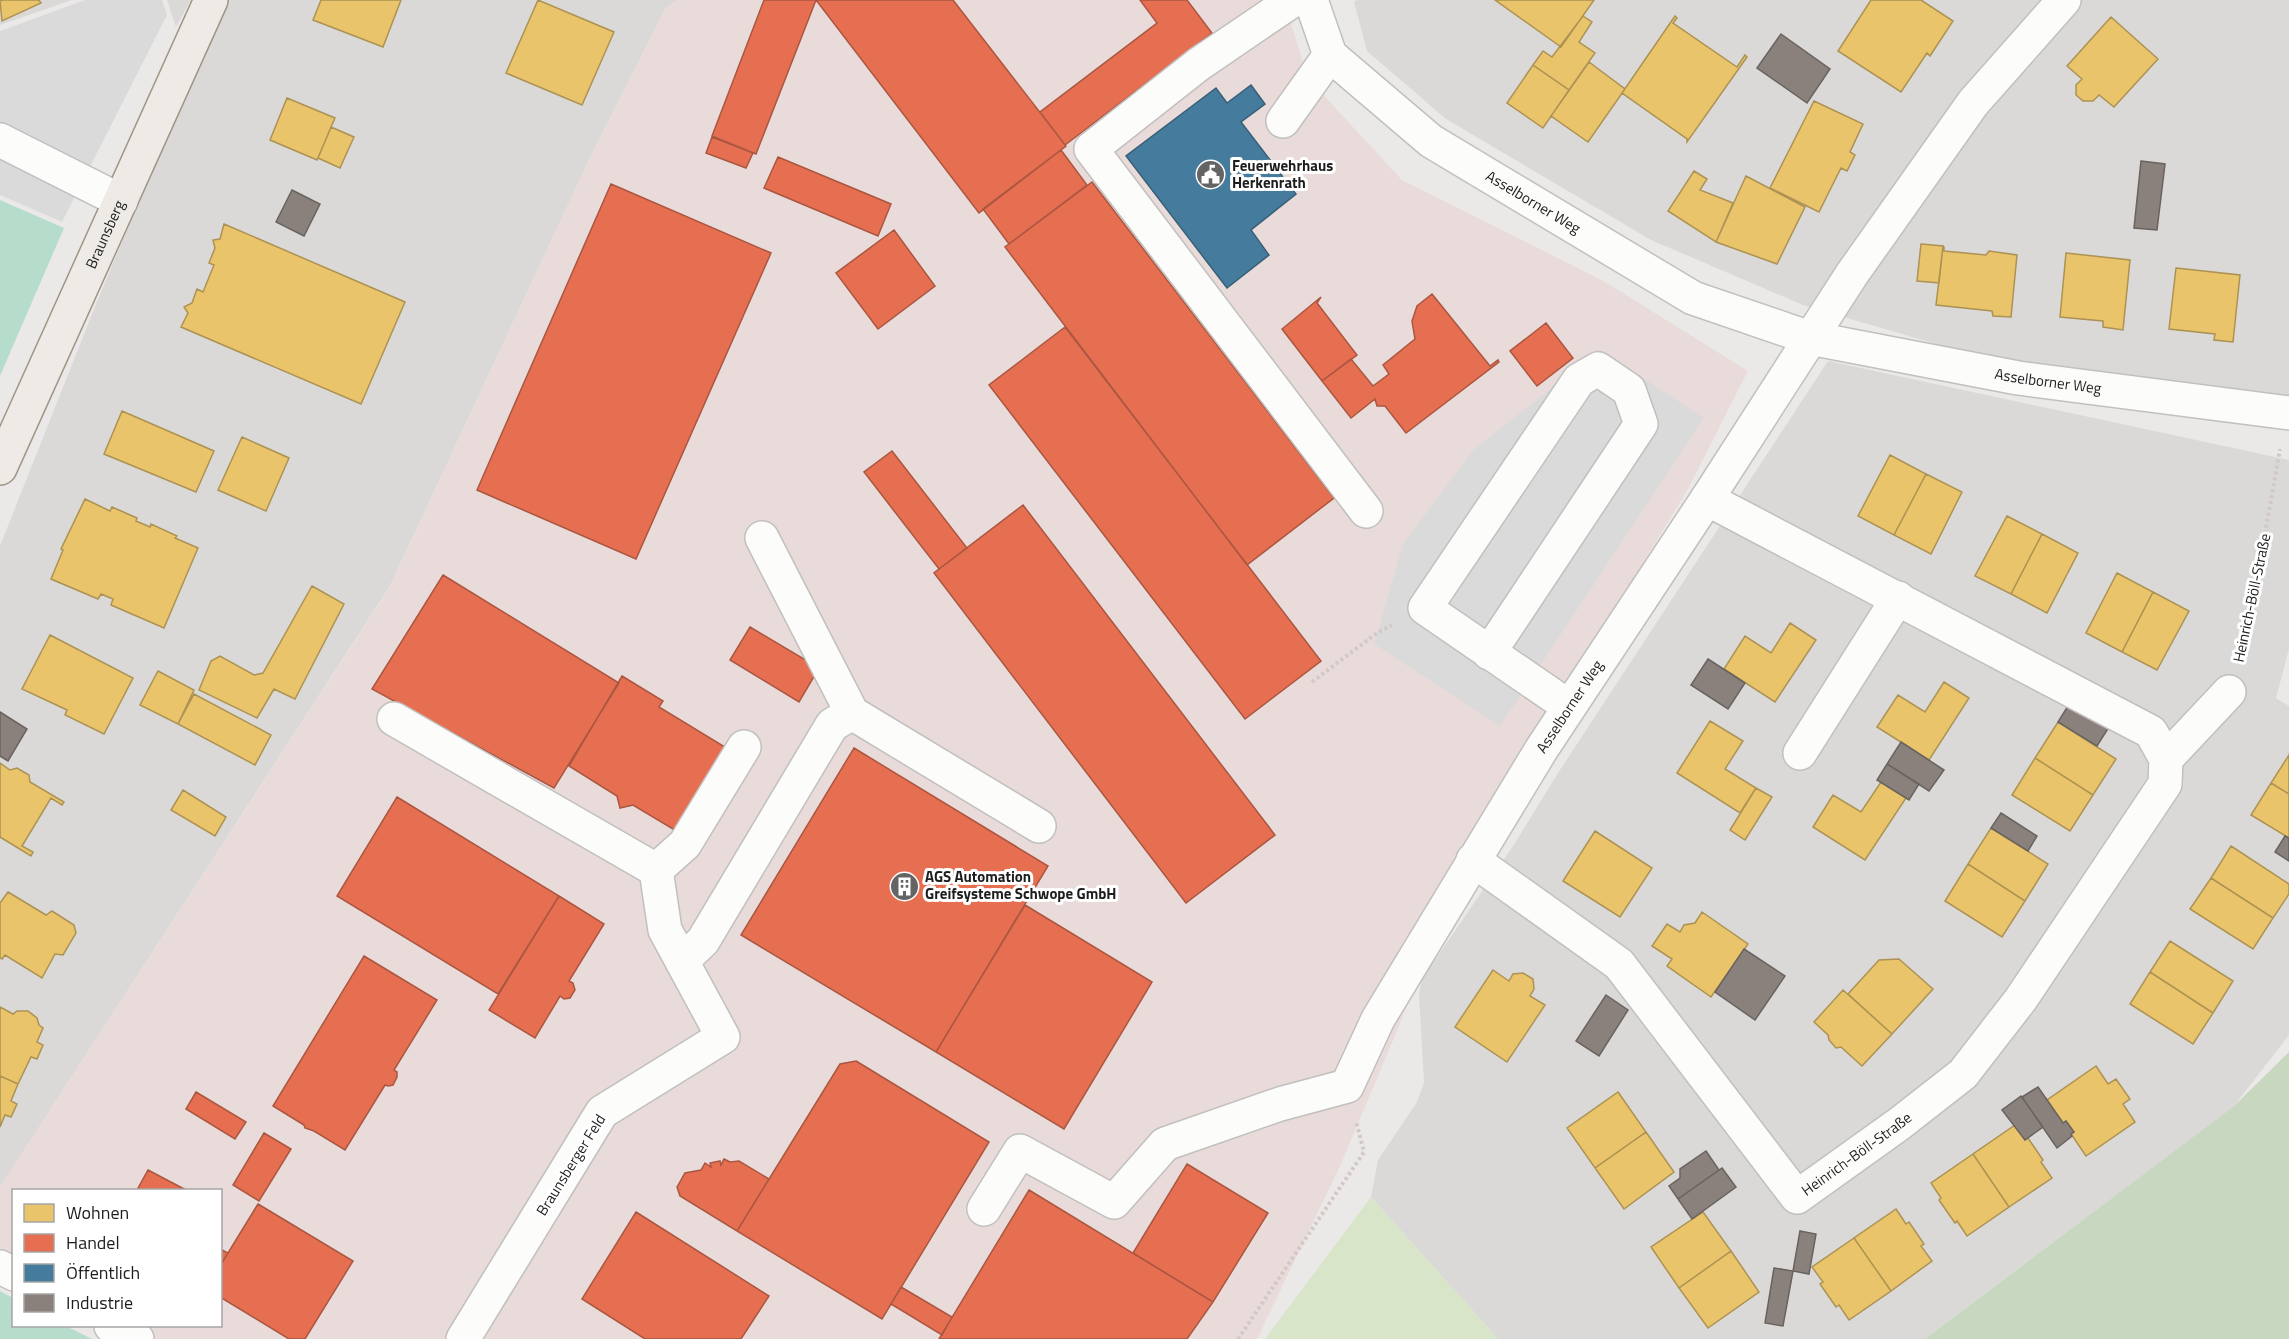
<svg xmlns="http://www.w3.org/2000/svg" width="2289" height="1339" viewBox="0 0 2289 1339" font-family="'Titillium Web',sans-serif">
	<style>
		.residential { fill: #dad9d8 }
		.commercial { fill: #e8dbd9 }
		.grass { fill: #d9e5c9 }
		.forest { fill: #c8d7bf }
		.pitch { fill: #b6ddcc }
		.parking { fill: #dbdada }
		.homes { fill: #e9c46a; stroke: #ac9253; stroke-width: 1.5 }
		.shops { fill: #e76f51; stroke: #aa5641; stroke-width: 1.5 }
		.public { fill: #457b9d; stroke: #395f77; stroke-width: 1.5 }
		.industry { fill: #8a817c; stroke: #696360; stroke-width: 1.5 }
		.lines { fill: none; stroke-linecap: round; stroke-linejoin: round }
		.minor-casing { stroke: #c1c0bf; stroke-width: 36 }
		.major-casing { stroke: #9f9586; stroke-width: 36 }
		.path { stroke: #d4c8c7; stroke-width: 4; stroke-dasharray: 3 3; stroke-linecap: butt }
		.minor { stroke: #fcfcfb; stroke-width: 33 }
		.major { stroke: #eeeae5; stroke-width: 33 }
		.labels { text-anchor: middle; stroke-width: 6; stroke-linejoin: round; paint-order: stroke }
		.poi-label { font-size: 15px; font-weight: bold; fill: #1d1d1d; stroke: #fff; text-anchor: start }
		.street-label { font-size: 15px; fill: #1d1d1d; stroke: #fff }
	</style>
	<rect width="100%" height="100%" fill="#ebe9e7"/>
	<path class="residential" d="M0,0H72L0,25Z
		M167,0H191L176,27Z
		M223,0H677L665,9L588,162L390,586L0,1187V546L94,309Z
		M1357,0H2289V405L2018,368L1803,305L1651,240L1446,119L1367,51L1354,2Z
		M1828,361L2289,460V649L2276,698L2289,706V1035L2234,1106L1925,1339H1498L1371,1197L1378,1160L1417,1102L1424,1083L1419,994L1422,979L1515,843L1558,773Z"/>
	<path class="commercial" d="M677,0H1284L1304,66L1316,87L1402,180L1605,282L1748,371L1689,487L1467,855L1394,1038L1340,1166L1257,1339H152L126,1326H220V1190H14L13,1266L0,1259V1187L390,587L588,162L665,9Z"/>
	<path class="grass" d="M1371,1197L1498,1339H1265Z"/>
	<path class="forest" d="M2289,1052V1339H1925L2234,1106Z"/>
	<path class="pitch" d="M0,200L64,228L0,376Z
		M0,1291L13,1298L14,1326H66L92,1339H0Z"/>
	<path class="parking" d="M85,0H162L167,15L62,222L0,195V31Z
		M1600,350L1704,418L1500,726L1374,644L1403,544L1473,450Z"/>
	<path class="homes" d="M3,0H39L41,3L2,21L0,1Z
		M321,0H401L383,47L313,20Z
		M538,0L614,32L582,105L506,73Z
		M1495,0H1594L1561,47Z
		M1871,0H1921L1953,21L1930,56L1927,53L1901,92L1838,51Z
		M1583,16L1592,22L1579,42L1595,53L1569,90L1533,65L1543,51L1552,57Z
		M1675,16L1677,18L1673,23L1737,67L1745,55L1747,57L1687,142V139L1622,93Z
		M2111,17L2158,59L2114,107L2099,95L2093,101H2083L2076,95V85L2082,79L2067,66Z
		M1589,62L1625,89L1588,142L1551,116Z
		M1533,65L1569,90L1543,128L1507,103Z
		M287,98L335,118L317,160L270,140Z
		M1814,101L1863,124L1850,152L1855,155L1847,171L1841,168L1819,212L1770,188Z
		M331,127L354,137L340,168L318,158Z
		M1694,171L1707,179L1700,190L1733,203L1716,242L1668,211Z
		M1746,176L1805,207L1777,264L1716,242Z
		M224,224L405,302L361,404L181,327L188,313L184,307L192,303L197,289L203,292L214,265L209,263L215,248L213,240L220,239Z
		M1921,244L1943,246L1939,283L1917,281Z
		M1943,246L1944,247V251L1986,255L1989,251L2017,255L2011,317L1993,316L1992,311L1936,305Z
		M2066,253L2130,260L2123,330L2103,327V321L2060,317Z
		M2176,268L2240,275L2233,342L2214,340L2215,334L2169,329Z
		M122,411L214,451L196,492L104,454Z
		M242,437L289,458L266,511L218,490Z
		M1890,455L1926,474L1894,535L1858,516Z
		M1926,474L1962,492L1931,554L1894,535Z
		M85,499L110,511L112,507L137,518L136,521L150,527L151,524L177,536L175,538L198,548L164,628L111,605L113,599L101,594L98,599L51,579L63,550L61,549Z
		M2007,516L2042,534L2011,594L1975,576Z
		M2042,534L2078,553L2047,613L2011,594Z
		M2117,573L2153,592L2122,652L2086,633Z
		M312,586L344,604L295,699L274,689L257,718L199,690L211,661L220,656L254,675L263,673Z
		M2153,592L2189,611L2157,670L2122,652Z
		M1790,623L1816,640L1775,702L1724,669L1745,636L1771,653Z
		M50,635L133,678L104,734L65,715L67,710L22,689Z
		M158,671L194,690L178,724L140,705Z
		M1944,682L1969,698L1929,760L1877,727L1898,695L1925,712Z
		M194,694L271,735L255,765L178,724Z
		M1710,721L1743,741L1725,769L1756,788L1740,813L1677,773Z
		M2058,722L2116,759L2093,795L2035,758Z
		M2289,755V794L2271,783Z
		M2035,758L2093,795L2070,831L2012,795Z
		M0,763L10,770L17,768L29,775L30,782L64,802L62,805L51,798L22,846L33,852L31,856L0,837Z
		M1881,782L1906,798L1865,860L1813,827L1833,795L1861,812Z
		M2271,783L2289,794V838L2251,815Z
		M1756,788L1772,797L1745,840L1730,830Z
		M183,790L226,817L215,836L171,810Z
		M1991,828L2048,864L2025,901L1968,864Z
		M1595,831L1652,868L1620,917L1563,881Z
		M2231,846L2289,884V894L2273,918L2211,878Z
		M1968,864L2025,901L2002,937L1945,901Z
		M2211,878L2273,918L2253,949L2190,909Z
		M8,892L46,915L52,911L74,925L76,933L63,955L55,954L42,978L5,955L2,959L0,958V903Z
		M1702,912L1748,944L1711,997L1667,966L1672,959L1652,946L1667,924L1680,932L1684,925L1695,923Z
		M2170,941L2233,981L2213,1013L2150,972Z
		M1899,959L1933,989L1892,1034L1848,994L1879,960Z
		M1493,970L1509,981L1513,974L1523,973L1533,979L1534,989L1530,996L1545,1005L1507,1062L1455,1027Z
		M2150,972L2213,1013L2193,1044L2130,1004Z
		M1843,990L1892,1034L1862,1066L1841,1047L1836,1048L1829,1040L1828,1035L1814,1022Z
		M0,1007L13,1014L17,1011H28L37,1018L39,1025L43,1028L37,1042L43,1045L37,1059L31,1057L18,1084L0,1076Z
		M2096,1066L2108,1084L2116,1079L2130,1099L2123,1104L2135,1122L2086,1156L2071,1134L2074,1132L2066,1121L2063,1123L2047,1100Z
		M0,1076L18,1084L11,1101L17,1104L11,1117L5,1115L0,1127Z
		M1618,1092L1646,1132L1595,1168L1567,1128Z
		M2015,1125L2025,1140L2028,1138L2043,1160L2041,1162L2052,1178L2009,1207L1973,1154Z
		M1646,1132L1674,1172L1624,1209L1595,1168Z
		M1973,1154L2009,1207L1967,1236L1957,1221L1955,1223L1939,1200L1941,1198L1931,1183Z
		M1896,1209L1906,1224L1909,1222L1924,1244L1921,1246L1932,1261L1891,1291L1854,1238Z
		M1703,1212L1731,1251L1679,1288L1651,1247Z
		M1854,1238L1891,1291L1849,1320L1839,1305L1836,1307L1820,1284L1823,1282L1812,1267Z
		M1731,1251L1759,1292L1708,1328L1679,1288Z"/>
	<path class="shops" d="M764,0H816L756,154L712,136Z
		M816,0H953L1066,146L979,213Z
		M1140,0H1187L1212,33L1065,145L1040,112L1157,23Z
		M712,137L753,153L746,168L706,153Z
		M1061,150L1087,185L1009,244L983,209Z
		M778,157L891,204L878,236L764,188Z
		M1092,182L1334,498L1247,565L1005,247Z
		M611,184L771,253L636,559L477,490Z
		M894,230L935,286L878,329L836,273Z
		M1432,294L1490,366L1498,360L1499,362L1406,433L1385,406H1377L1375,399L1351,418L1322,381L1351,359L1373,386L1389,374L1383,365L1415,339L1412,321L1417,306Z
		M1321,297L1317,303L1357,355L1322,381L1282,329Z
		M1546,323L1573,358L1537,386L1510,351Z
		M1065,327L1321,661L1245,719L989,385Z
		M892,451L967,548L939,569L864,472Z
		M1023,505L1275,835L1186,903L934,573Z
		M443,575L619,683L554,788L372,689Z
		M750,627L819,668L799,702L730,660Z
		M622,676L663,701L659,707L733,752L683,835L633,805L620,808L617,796L569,766Z
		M854,748L1048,866L936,1052L741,935Z
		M397,797L559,896L498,994L337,896Z
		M559,896L604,924L569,981L573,983L575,990L570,998L564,999L560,996L535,1038L489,1010Z
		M1025,905L1152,982L1064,1129L936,1052Z
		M364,956L437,1000L394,1070L397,1072V1077L393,1085L388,1086L385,1085L345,1150L314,1131L305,1128L304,1125L273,1106Z
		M856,1061L989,1142L882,1319L737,1231L840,1064Z
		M196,1092L246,1122L235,1139L186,1109Z
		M264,1133L291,1149L259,1201L233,1185Z
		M724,1159L730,1162L739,1161L769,1179L737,1231L680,1196L677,1187L685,1173L701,1170L705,1163L711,1167L710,1163L720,1161L721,1165Z
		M1187,1164L1268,1213L1213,1302L1133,1253Z
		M148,1170L186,1190H137Z
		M1029,1190L1213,1302L1187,1339H939Z
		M258,1204L353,1261L305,1339H289L220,1297V1266Z
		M636,1212L769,1296L741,1339H645L582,1299Z
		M220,1249L228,1253L220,1266Z
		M901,1287L952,1317L942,1335L891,1304Z"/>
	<path class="public" d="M1251,85L1265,104L1241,122L1296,194L1251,230L1269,255L1227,288L1126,156L1216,88L1227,103Z"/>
	<path class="industry" d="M1781,34L1830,69L1807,103L1757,68Z
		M2141,161L2165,164L2157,230L2134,228Z
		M292,190L320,204L304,236L276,222Z
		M1708,659L1745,683L1728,709L1691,685Z
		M2068,706L2109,727L2097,746L2058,722Z
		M0,712L27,729L8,761L0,756Z
		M1901,742L1944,770L1929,791L1887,764Z
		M1887,764L1919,784L1909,800L1877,780Z
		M2001,813L2037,836L2028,851L1991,828Z
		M2285,836L2289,838V861L2275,852Z
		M1744,949L1785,976L1755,1020L1715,992Z
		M1606,995L1628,1010L1599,1056L1576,1041Z
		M2038,1087L2063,1123L2066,1121L2074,1132L2071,1134L2072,1136L2057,1148L2022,1097Z
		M2021,1096L2043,1127L2025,1140L2002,1110Z
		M1706,1151L1719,1170L1678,1199L1669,1186L1680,1178V1169Z
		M1722,1168L1736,1187L1692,1219L1678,1199Z
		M1800,1231L1816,1234L1809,1274L1793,1271Z
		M1774,1268L1793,1271L1783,1326L1765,1323Z"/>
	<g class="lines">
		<defs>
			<g id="minor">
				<path d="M1293,0L1199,64L1091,149L1366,511"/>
				<path id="s1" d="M1311,0L1330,55L1431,141L1693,298L1810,338L2018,378L2289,413"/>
				<path d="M1283,121L1330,55"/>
				<path d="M0,140L121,201"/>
				<path d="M762,538L852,713"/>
				<path d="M1489,653L1641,424L1629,390L1598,369L1579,380L1425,608L1568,706"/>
				<path d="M394,719L656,870L665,930L723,1037L602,1112L463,1339"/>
				<path d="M1800,753L1898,598"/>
				<path d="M2166,759L2229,692"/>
				<path id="s2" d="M1473,860L1619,964L1797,1197L1899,1124L1963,1074L2021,999L2165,784L2166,759L2151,732L1707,499"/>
				<path d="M656,870L685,844L744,747"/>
				<path d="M682,961L703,941L832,725L852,713L1039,826"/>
				<path id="s3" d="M984,1209L1020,1151L1114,1202L1165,1144L1280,1104L1347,1086L1378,1019L1541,750L1707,499L1852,274L1973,103L2064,0"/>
				<path d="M0,1267L14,1274"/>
				<path d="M111,1326L137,1339"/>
			</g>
			<g id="major">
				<path id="s4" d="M0,468L211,0"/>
			</g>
		</defs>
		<use href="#minor" class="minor-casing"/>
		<use href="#major" class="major-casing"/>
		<path class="path" d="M2241,657L2245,646L2280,449
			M1312,682L1377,633L1392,625
			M1238,1339L1364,1152L1356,1121"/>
		<use href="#minor" class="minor"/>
		<use href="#major" class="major"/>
	</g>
	<defs>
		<symbol id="civic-disc" viewBox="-11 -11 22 22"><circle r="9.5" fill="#656464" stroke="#fff"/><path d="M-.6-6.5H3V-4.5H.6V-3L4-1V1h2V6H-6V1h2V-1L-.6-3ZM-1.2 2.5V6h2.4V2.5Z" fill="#fff"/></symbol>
		<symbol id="building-disc" viewBox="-11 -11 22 22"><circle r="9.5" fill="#656464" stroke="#fff"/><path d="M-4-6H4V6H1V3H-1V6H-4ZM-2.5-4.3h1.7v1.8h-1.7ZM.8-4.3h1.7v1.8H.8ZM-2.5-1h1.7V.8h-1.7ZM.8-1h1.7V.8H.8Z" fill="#fff"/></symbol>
	</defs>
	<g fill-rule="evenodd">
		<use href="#civic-disc" x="1194" y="158" width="33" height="33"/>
		<use href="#building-disc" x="888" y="870" width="33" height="33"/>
	</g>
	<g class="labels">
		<g class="poi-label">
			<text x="1232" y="171">Feuerwehrhaus<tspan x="1232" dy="17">Herkenrath</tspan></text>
			<text x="925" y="882">AGS Automation<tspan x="925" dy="17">Greifsysteme Schwope GmbH</tspan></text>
		</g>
		<g class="street-label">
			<text dy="5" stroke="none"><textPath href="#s1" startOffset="310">Asselborner Weg</textPath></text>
			<text dy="5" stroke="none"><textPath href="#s4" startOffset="256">Braunsberg</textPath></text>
			<text dy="5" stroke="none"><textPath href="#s1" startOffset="862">Asselborner Weg</textPath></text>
			<text transform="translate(2252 598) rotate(-78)" y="5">Heinrich-Böll-Straße</text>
			<text dy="5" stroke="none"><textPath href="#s3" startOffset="884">Asselborner Weg</textPath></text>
			<text dy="5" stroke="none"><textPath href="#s2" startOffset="546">Heinrich-Böll-Straße</textPath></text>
			<text transform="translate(571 1165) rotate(-58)" y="5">Braunsberger Feld</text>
		</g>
	</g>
	<rect x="12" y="1189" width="210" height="138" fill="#ffffff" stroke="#a5a5a5" stroke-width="1.5"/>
	<rect x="24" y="1204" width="30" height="18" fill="#e9c46a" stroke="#a5a5a5" stroke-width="1.5"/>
	<text x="66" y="1219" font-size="18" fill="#1d1d1d">Wohnen</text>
	<rect x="24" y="1234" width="30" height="18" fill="#e76f51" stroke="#a5a5a5" stroke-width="1.5"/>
	<text x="66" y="1249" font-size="18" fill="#1d1d1d">Handel</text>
	<rect x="24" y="1264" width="30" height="18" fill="#457b9d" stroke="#a5a5a5" stroke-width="1.5"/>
	<text x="66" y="1279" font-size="18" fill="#1d1d1d">Öffentlich</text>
	<rect x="24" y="1294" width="30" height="18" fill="#8a817c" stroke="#a5a5a5" stroke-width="1.5"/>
	<text x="66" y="1309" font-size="18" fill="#1d1d1d">Industrie</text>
</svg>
